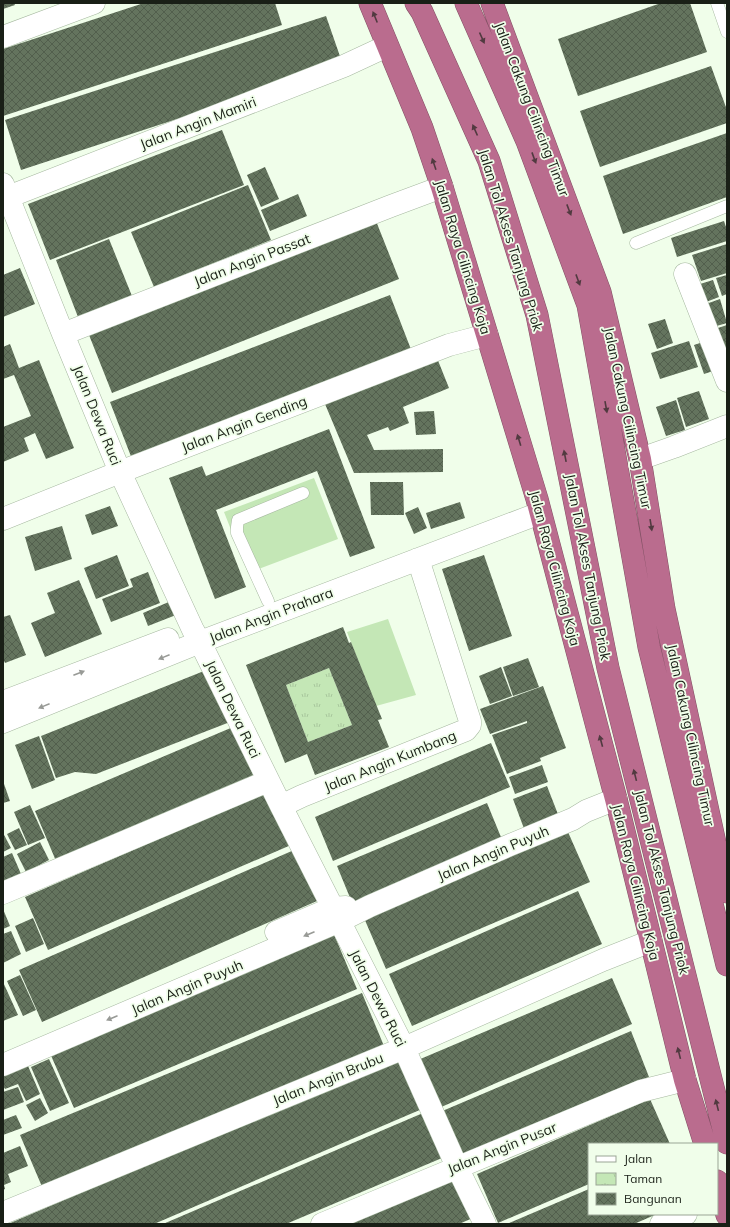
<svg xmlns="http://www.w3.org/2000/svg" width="730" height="1227" viewBox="0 0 730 1227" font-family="Mulish,sans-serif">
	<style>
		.grass { fill: #c4e7b6 }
		.park { fill: url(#park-tufts) }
		.building { fill: url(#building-cross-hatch); fill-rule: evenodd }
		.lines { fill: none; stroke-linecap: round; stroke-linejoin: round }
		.lane-casing { stroke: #a6b8a0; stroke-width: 13 }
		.street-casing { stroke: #a6b8a0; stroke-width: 23 }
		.highway-casing { stroke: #825164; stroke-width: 23 }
		.lane { stroke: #fff; stroke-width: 12 }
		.street { stroke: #fff; stroke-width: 22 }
		.highway { stroke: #ba6c8e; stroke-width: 22 }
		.oneway { fill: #513a40 }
		.oneway2 { fill: #989a96 }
		.labels { text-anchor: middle; stroke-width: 3.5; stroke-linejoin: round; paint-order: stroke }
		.street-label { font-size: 14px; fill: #191f16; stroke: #f0feea }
	</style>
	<defs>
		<pattern id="park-tufts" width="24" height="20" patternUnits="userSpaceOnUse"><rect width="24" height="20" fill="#c4e7b6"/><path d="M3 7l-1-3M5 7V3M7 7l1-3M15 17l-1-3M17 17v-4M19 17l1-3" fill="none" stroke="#a8c69c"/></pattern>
		<pattern id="building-cross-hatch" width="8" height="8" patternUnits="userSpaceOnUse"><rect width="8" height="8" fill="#64745e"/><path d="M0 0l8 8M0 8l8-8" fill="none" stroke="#525f4d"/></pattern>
	</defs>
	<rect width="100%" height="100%" fill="#f0feea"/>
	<path class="grass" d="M314,478L338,539L248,573L224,512Z
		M388,619L416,695L376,706L347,632Z"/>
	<path class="park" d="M329,668L352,725L308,742L286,685Z"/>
	<path class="building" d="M3,3H14L15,5L3,9Z
		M144,3H275L282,25L3,116V49Z
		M661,3H690L707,52L578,96L558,39Z
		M326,16L343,65L21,170L5,120Z
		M711,66L727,110V123L600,167L580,111Z
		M222,130L244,185L50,260L28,204Z
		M727,133V197L623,234L603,176Z
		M265,167L279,199L261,207L247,175Z
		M248,185L271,240L154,287L131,232Z
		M298,194L307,216L270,231L261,210Z
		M376,221L399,279L112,393L89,335Z
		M724,221L727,230V241L677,257L671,238Z
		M109,239L132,296L78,317L56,260Z
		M727,244V273L701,281L692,255Z
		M20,268L35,304L3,317V275Z
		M727,275V294L722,296L716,278Z
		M713,280L719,297L706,302L700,284Z
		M390,295L412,352L132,459L110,402Z
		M720,299L727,323L713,327L706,304Z
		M665,319L673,343L657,349L648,324Z
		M727,325V351L715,329Z
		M709,340L719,369L704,374L694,345Z
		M689,341L698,367L660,379L651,353Z
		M10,344L19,368L39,360L74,448L46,459L35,433L24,438L29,451L3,462V427L31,416L14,375L3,379V347Z
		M437,358L449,388L403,407L409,423L390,431L388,427L367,435L374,450L443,449V472L354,473L325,404Z
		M699,391L709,419L686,427L677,398Z
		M676,400L685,430L666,436L656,407Z
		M434,411L436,434L416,435L414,412Z
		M329,429L375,548L350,557L317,471L216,510L246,587L215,599L169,478L202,466L206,476Z
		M370,482H403L404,515H371Z
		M460,502L465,518L431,529L426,513Z
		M110,506L118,526L92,535L85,515Z
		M418,507L427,528L414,534L405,513Z
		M62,526L72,559L35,571L25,537Z
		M117,555L129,586L96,599L84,568Z
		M484,555L512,636L469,651L442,569Z
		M148,572L160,603L111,622L102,599L133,587L130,579Z
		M79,580L102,634L45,657L31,623L55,613L47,593Z
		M171,601L176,615L148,626L143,613Z
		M10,615L26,655L5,663L3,659V617Z
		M343,627L349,643L351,642L382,719L378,720L389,747L315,775L307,754L285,763L246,665ZM329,668L352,725L308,742L286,685Z
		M528,658L539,687L513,696L503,667Z
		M501,667L512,696L490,704L479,676Z
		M209,669L230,722L96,774L75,772L56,778L41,736Z
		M543,686L566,748L540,758L541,761L507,774L492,735L527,723V721L490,734L480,709Z
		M233,727L254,777L56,861L35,811Z
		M39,736L55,780L32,789L15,745Z
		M491,743L510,787L333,861L315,817Z
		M542,765L548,782L515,794L509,777Z
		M3,781L10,801L3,803Z
		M547,786L561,822L526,834L513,799Z
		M267,792L291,845L48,950L25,897Z
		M487,803L503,842L353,905L337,866Z
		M30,805L45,838L28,845L14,812Z
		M19,828L27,845L15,850L7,834Z
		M568,832L590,882L386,969L364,918Z
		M3,833L11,848L3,852Z
		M40,842L49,860L26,872L17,854Z
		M294,850L317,901L42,1022L19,970Z
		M12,853L21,874L3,881V857Z
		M578,891L602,944L412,1026L389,974Z
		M3,909L10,926L3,929Z
		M33,918L44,944L26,952L15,926Z
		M11,931L21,954L3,963V934Z
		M333,932L357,989L74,1108L49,1051Z
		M20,975L36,1010L23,1016L7,981Z
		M612,978L632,1024L439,1108L418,1060Z
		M3,982L18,1015L3,1021Z
		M362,993L384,1046L43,1189L20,1135Z
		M631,1031L649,1077L459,1157L440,1112Z
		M400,1056L422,1109L154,1224H8Z
		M25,1059L40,1094L26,1101L18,1084L5,1089L3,1086V1068Z
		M49,1059L69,1103L50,1111L31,1067Z
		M18,1087L24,1102L3,1110V1092Z
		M40,1098L48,1113L35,1121L26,1105Z
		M650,1099L670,1144H589V1184L498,1223L477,1174Z
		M423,1113L442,1158L286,1224H163Z
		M16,1115L22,1128L3,1135V1120Z
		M20,1146L28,1166L8,1174L11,1182L4,1185L5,1189L3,1190V1153Z
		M455,1173L475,1217L459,1224H338Z
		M589,1189V1214H657L634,1224H507Z"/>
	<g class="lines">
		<defs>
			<path id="lane" d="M717,3L727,32
				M636,243L727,206
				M268,601L237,533V527L238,520L303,493"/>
			<path id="street" d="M3,37L94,3
				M3,184L63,334L120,472L193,630L200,642L281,806L404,1048L457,1167L485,1224
				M8,197L344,66L387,46
				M685,274L727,381
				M63,334L391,206L442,187
				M640,459L674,447L727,426
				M3,519L120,472L449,345L487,335
				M3,702L168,639
				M3,722L200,642L540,513
				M281,806L302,796L466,730L470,725V721L418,559
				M3,893L268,781
				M276,932L332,908L346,907
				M3,1065L340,921L370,906L510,845L573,819L586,811L616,799
				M3,1213L404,1048L603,960L651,941
				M322,1224L641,1091L685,1080
				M661,1224L686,1214"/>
			<path id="highway" d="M370,3L422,128L442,187L537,499L616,799L651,941L685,1080L705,1144
				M416,3L422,12L489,161L537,315L608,668L727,1143
				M466,3L527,141L588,305L649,647L727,965
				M492,3L600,292L640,459L664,609L715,843L727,892
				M717,1181L727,1215"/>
		</defs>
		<use href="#lane" class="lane-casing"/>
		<use href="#street" class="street-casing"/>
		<use href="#highway" class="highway-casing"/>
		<use href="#lane" class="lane"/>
		<use href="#street" class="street"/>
		<use href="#highway" class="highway"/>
	</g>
	<defs><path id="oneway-solid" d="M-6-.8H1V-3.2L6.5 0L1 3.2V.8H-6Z"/></defs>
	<g class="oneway">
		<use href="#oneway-solid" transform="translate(375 17) rotate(-112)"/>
		<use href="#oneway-solid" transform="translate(482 38) rotate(66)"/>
		<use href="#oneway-solid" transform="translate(475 130) rotate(-114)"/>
		<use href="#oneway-solid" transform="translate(534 158) rotate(70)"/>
		<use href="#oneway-solid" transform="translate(434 164) rotate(-109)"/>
		<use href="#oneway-solid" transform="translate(569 210) rotate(69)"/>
		<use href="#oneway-solid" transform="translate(578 280) rotate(70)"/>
		<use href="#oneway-solid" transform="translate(606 407) rotate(80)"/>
		<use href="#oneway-solid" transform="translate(519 440) rotate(-107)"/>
		<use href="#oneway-solid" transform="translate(565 456) rotate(-101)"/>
		<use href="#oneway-solid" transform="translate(651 525) rotate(81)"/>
		<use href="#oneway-solid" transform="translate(601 741) rotate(-105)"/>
		<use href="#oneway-solid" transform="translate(635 775) rotate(-104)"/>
		<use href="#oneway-solid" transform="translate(679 1053) rotate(-104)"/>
		<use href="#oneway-solid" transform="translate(717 1105) rotate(-104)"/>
	</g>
	<g class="oneway2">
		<use href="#oneway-solid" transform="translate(164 657) rotate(158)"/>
		<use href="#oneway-solid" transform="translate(79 673) rotate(-21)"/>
		<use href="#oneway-solid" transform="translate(44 706) rotate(158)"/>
		<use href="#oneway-solid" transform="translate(309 934) rotate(157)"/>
		<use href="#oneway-solid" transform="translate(112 1018) rotate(157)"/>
	</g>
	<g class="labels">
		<g class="street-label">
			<text transform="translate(532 109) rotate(69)" y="5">Jalan Cakung Cilincing Timur</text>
			<text transform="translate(198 123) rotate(-21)" y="5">Jalan Angin Mamiri</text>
			<text transform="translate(511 240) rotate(73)" y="5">Jalan Tol Akses Tanjung Priok</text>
			<text transform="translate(463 257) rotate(73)" y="5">Jalan Raya Cilincing Koja</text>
			<text transform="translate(252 260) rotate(-21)" y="5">Jalan Angin Passat</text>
			<text transform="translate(97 415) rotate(68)" y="5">Jalan Dewa Ruci</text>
			<text transform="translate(628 418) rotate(78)" y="5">Jalan Cakung Cilincing Timur</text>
			<text transform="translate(244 424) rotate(-21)" y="5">Jalan Angin Gending</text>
			<text transform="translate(588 567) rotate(79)" y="5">Jalan Tol Akses Tanjung Priok</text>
			<text transform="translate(555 568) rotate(75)" y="5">Jalan Raya Cilincing Koja</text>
			<text transform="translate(271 615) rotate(-21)" y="5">Jalan Angin Prahara</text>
			<text transform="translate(233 709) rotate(64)" y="5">Jalan Dewa Ruci</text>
			<text transform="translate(691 735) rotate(78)" y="5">Jalan Cakung Cilincing Timur</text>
			<text transform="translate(390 761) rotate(-22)" y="5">Jalan Angin Kumbang</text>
			<text transform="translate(493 853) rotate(-23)" y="5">Jalan Angin Puyuh</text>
			<text transform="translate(636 882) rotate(76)" y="5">Jalan Raya Cilincing Koja</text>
			<text transform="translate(662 882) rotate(76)" y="5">Jalan Tol Akses Tanjung Priok</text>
			<text transform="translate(187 987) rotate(-23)" y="5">Jalan Angin Puyuh</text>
			<text transform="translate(378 998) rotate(63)" y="5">Jalan Dewa Ruci</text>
			<text transform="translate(328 1079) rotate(-22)" y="5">Jalan Angin Brubu</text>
			<text transform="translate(502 1148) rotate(-22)" y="5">Jalan Angin Pusar</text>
		</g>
	</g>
	<rect width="730" height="1227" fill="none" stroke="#191f16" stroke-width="8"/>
	<rect x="588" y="1143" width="130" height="72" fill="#f0feea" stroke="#9aa595"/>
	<rect x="596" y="1156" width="20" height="6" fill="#ffffff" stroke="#9aa595"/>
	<text x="624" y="1163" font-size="12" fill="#191f16">Jalan</text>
	<rect x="596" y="1173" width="20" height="12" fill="url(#park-tufts)" stroke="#9aa595"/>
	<text x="624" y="1183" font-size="12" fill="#191f16">Taman</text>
	<rect x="596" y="1193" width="20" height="12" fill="url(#building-cross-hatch)" stroke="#9aa595"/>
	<text x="624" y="1203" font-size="12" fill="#191f16">Bangunan</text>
</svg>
